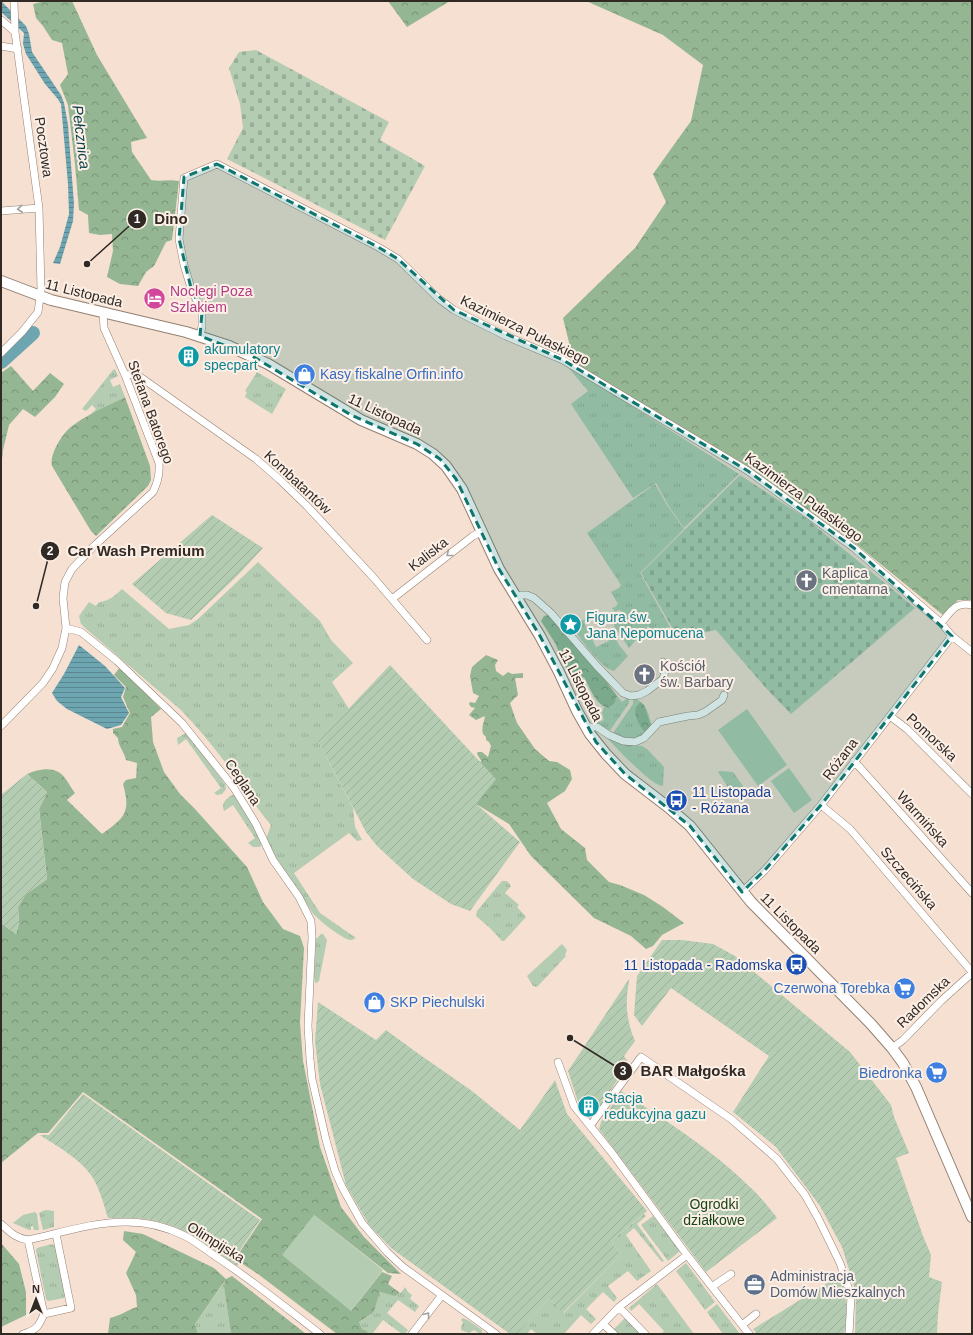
<svg xmlns="http://www.w3.org/2000/svg" width="973" height="1335" viewBox="0 0 973 1335" font-family="Arial,sans-serif">
	<style>
		.grass { fill: url(#grass-tufts) }
		.forest { fill: url(#forest-crowns) }
		.cemetery { fill: url(#cemetery-stones) }
		.garden { fill: url(#garden-furrows) }
		.pitch { fill: #b3ccb2 }
		.water { fill: url(#water-rules) }
		.lines { fill: none; stroke-linecap: round; stroke-linejoin: round }
		.river { stroke: #6da5b1; stroke-width: 14 }
		.street-casing { stroke: #948072; stroke-width: 8 }
		.secondary-casing { stroke: #948072; stroke-width: 12 }
		.street { stroke: #fff; stroke-width: 7 }
		.secondary { stroke: #fff; stroke-width: 10 }
		.oneway { stroke: #a29f9c }
		.marked { fill: #0f766e; fill-opacity: 0.2; stroke: #0f766e; stroke-width: 3; stroke-dasharray: 8 5; stroke-linejoin: round }
		.labels { text-anchor: middle; stroke-width: 4; stroke-linejoin: round; paint-order: stroke }
		.street-label { font-size: 14px; fill: #312924; stroke: #fcefe6 }
		.hotel-label { font-size: 14px; fill: #b23c85; stroke: #fcefe6; text-anchor: start }
		.culture-label { font-size: 14px; fill: #0d838f; stroke: #fcefe6; text-anchor: start }
		.shop-label { font-size: 14px; fill: #366cbe; stroke: #fcefe6; text-anchor: start }
		.worship-label { font-size: 14px; fill: #5b616d; stroke: #fcefe6; text-anchor: start }
		.transit-label { font-size: 14px; fill: #164399; stroke: #fcefe6; text-anchor: start }
		.park-label { font-size: 14px; fill: #164618; stroke: #fcefe6 }
		.service-label { font-size: 14px; fill: #4e5e75; stroke: #fcefe6; text-anchor: start }
		.water-label { font-size: 15px; font-style: italic; fill: #0a3f49; stroke: #fcefe6 }
		.leader { fill: none; stroke: #312924; stroke-width: 1.5 }
		.callout-dot { fill: #312924; stroke: #fcefe6; stroke-width: 1.5 }
		.mark-label { font-size: 12px; text-anchor: middle; font-weight: bold; fill: #fff }
		.callout-label { font-size: 15px; text-anchor: middle; font-weight: bold; fill: #312924; stroke: #fcefe6; stroke-width: 4; stroke-linejoin: round; paint-order: stroke }
	</style>
	<defs>
		<pattern id="grass-tufts" width="24" height="20" patternUnits="userSpaceOnUse"><rect width="24" height="20" fill="#b3ccb2"/><path d="M3 7l-1-3M5 7V3M7 7l1-3M15 17l-1-3M17 17v-4M19 17l1-3" fill="none" stroke="#9aaf99"/></pattern>
		<pattern id="forest-crowns" width="20" height="18" patternUnits="userSpaceOnUse"><rect width="20" height="18" fill="#95b693"/><path d="M2 6a3 3 0 1 1 6 0M12 15a3 3 0 1 1 6 0" fill="none" stroke="#7a9478"/></pattern>
		<pattern id="cemetery-stones" width="16" height="16" patternUnits="userSpaceOnUse"><rect width="16" height="16" fill="#b3ccb2"/><path d="M2 7V4a2 2 0 0 1 4 0v3zM10 15v-3a2 2 0 0 1 4 0v3z" fill="#9aaf99"/></pattern>
		<pattern id="garden-furrows" width="10" height="10" patternUnits="userSpaceOnUse"><rect width="10" height="10" fill="#b3ccb2"/><path d="M-1 1l2-2M0 10L10 0M9 11l2-2" fill="none" stroke="#9aaf99"/></pattern>
		<pattern id="water-rules" width="6" height="5" patternUnits="userSpaceOnUse"><rect width="6" height="5" fill="#6da5b1"/><path d="M0 2.5h6" fill="none" stroke="#5a8690"/></pattern>
	</defs>
	<rect width="100%" height="100%" fill="#f6e0d1"/>
	<path class="grass" d="M569,366L739,474L684,528L668,505L656,483L633,498L571,404L588,391L568,367Z
		M115,369L118,376L110,380L113,387L120,384L125,397L90,415L96,409L92,405L86,411L82,409L113,370Z
		M257,372L286,389L272,414L245,397L247,392L245,391Z
		M655,484L667,505L684,529L640,573L670,627L660,629L654,633L648,626L629,648L614,626V622L625,618L623,612L619,610L615,612L612,608L615,607L618,604L611,592L619,588L621,585L587,533Z
		M258,562L320,621L331,640L353,663L332,682L349,709L318,741L353,808L355,827L362,840L357,841L349,833L294,873L320,913L356,938C353,939 353,940 350,940C341,938 317,919 312,912L274,854L266,839L271,825C259,811 250,797 240,783C223,758 202,732 181,710L85,628L81,624L79,616L89,602L96,606L99,602C109,601 115,596 122,589L169,629L189,625L198,619Z
		M586,619L588,620L584,622L596,647L609,641L606,635L612,632L619,645L628,656L614,671C601,669 580,637 571,627L572,624Z
		M617,696L622,702L629,697V703L609,732L595,722L592,718H597L600,722L604,720L602,713L604,707L610,708L614,704Z
		M633,698C647,702 648,713 652,726C638,742 631,741 613,733L633,704Z
		M187,733L197,746L225,784L226,789L222,794L217,795L214,793L221,788L186,739L178,745L177,738L184,734Z
		M602,733L623,744L642,746L647,749L664,767L663,786C651,786 612,743 602,733Z
		M720,771L733,772L743,786V789L734,796L718,772Z
		M232,795H235L259,836L262,843L260,847H253L248,843L255,838L233,805L224,811C221,803 226,799 232,795Z
		M502,881H507L511,886L505,893L519,905L517,907L526,917L504,941H502L490,928L476,916L477,911Z
		M321,934H323L327,940L319,981L316,983H315L314,977L316,939Z
		M562,944L567,950L565,955L566,956L537,987L533,986L527,976Z
		M45,1210L54,1211V1227L43,1230L39,1213Z
		M35,1212L37,1214L39,1230H34L33,1226H31V1230H29L13,1223L23,1215Z
		M644,1214L646,1216L637,1224L664,1261L662,1262L634,1228L626,1235L651,1271L637,1281L628,1271L608,1286L617,1298L614,1302L603,1292L586,1309L596,1319L591,1324L581,1315L564,1334H537L531,1329L527,1334H517L549,1298L564,1313L621,1255L611,1241Z
		M653,1216L680,1251L668,1261L641,1225Z
		M52,1244L55,1246L65,1295L64,1298L48,1301L46,1299L36,1250L37,1248Z
		M686,1263L715,1302L705,1310L676,1271Z
		M226,1279L224,1287L231,1334H198L195,1324Z
		M657,1284L694,1334H661L664,1331L639,1304L631,1311L629,1308Z
		M405,1287L408,1292L412,1295L410,1299L419,1306L415,1312L398,1300L387,1313L408,1330L405,1334H402L383,1320L373,1333L374,1334H368L367,1331L362,1329L359,1322L374,1312L380,1292C392,1295 398,1299 405,1287Z
		M717,1304L740,1334H723L707,1312Z
		M463,1318L469,1321L482,1330V1334H480L474,1330L469,1333L461,1330V1327L463,1322L461,1320Z
		M625,1318L627,1319L642,1334H617L614,1331V1329Z"/>
	<path class="forest" d="M45,1H72L97,55L147,138L131,142L132,152L151,180C161,182 168,179 179,181L172,240L166,242L154,266L146,272L138,286L120,284L107,277L113,251L112,234L100,235L89,233L88,215L79,210L75,164L68,105L60,85L68,74L62,43L52,40L43,26L36,18L33,4Z
		M388,1H450L407,27Z
		M586,1H972V600H958L943,615L856,544L744,464L574,363L563,318L635,248L666,202L653,174L691,121L703,65L663,35Z
		M11,366L33,391L50,373L64,384L55,397L35,417L23,409L9,425L3,450L1,469V373Z
		M125,397L150,466L151,480L148,486L96,536L91,531L52,466C49,454 64,430 75,424C90,413 108,406 125,397Z
		M549,615L606,681L617,696L614,704L609,708C596,706 590,688 584,677L573,683L555,643L541,621L544,616Z
		M486,655L498,660L495,665L496,671L503,676L508,672L512,674L523,673V678H515L518,695L510,703L517,723L535,749L549,761L557,762L570,770L572,779L565,791L547,803L561,829L585,848L587,860L609,882L620,885L644,895L663,907L684,923L662,935L653,946L646,949L631,936L594,918L531,856L509,824L463,796L472,759L482,762L477,754L478,752H482L488,757L491,746L489,742L486,740V737L483,734C481,727 484,723 485,716L476,720L469,715L475,708L471,707L469,704L470,702L475,703L479,696L473,693L470,676L472,667Z
		M120,667L161,709L151,717L153,742L164,772L180,794L195,809L247,867L263,902L283,929L300,936L304,948L300,1023L303,1061L320,1147L341,1207L364,1237L401,1274L388,1273L314,1215L351,1311L382,1272L392,1276L388,1284L400,1293L395,1296L380,1292L374,1312L359,1322L362,1329L367,1331L368,1334H337L258,1274L235,1259L262,1219L83,1092L48,1133H38L1,1163V925L2,924L16,934L19,923L18,907L25,895L47,879L39,809L47,792L27,774C36,770 50,766 60,773C65,776 71,788 75,793L67,800L102,834C125,817 131,813 123,784L126,780L136,778L137,763L126,760C124,751 118,746 118,738L113,733V729L122,727L130,713L123,697L126,687L114,675Z
		M640,702L644,705L651,726L645,732C640,727 633,715 636,707C636,707 640,703 640,702Z
		M124,1231L143,1234L214,1268L226,1279L232,1276L306,1334H231L224,1287L225,1280L195,1324L198,1334H108L110,1318C120,1316 127,1310 137,1307L136,1295L126,1273L136,1252L123,1240Z
		M1,1243L19,1264L26,1292V1315L1,1327Z"/>
	<path class="cemetery" d="M256,50L389,122L380,140L425,166L385,240L227,159L243,128L240,104L229,68L239,52Z
		M740,475L807,519L915,608L791,714L765,687L716,630L678,638L641,573Z"/>
	<path class="garden" d="M212,515L263,548L239,574L191,620L166,613L132,584Z
		M390,665L496,779L476,804L520,842L470,911L451,904L413,879L377,846L366,832L318,741Z
		M27,774L47,792L39,809L47,879L25,895L18,907L19,923L16,934L2,924L1,925V795Z
		M662,940H682L713,944L735,956L850,1052L891,1105L894,1117L909,1153L896,1158L923,1236L931,1255L929,1277L942,1282L938,1313L937,1334H855L856,1296L853,1282L842,1247L820,1206L776,1147L733,1112L769,1056L671,988L642,1026L634,1015L637,976Z
		M629,979C629,985 627,991 627,998C626,1013 629,1027 635,1041L624,1056L629,1063L593,1116L578,1102L568,1071Z
		M318,1002L376,1040L386,1030L416,1052L472,1091L520,1130L555,1080L567,1114L647,1211L611,1241L621,1255L563,1313L549,1298L517,1334H510L391,1248L369,1225L346,1185L320,1084L315,1041Z
		M621,1091C666,1121 713,1150 751,1188C761,1197 769,1208 777,1218L706,1272L599,1129L601,1122Z
		M83,1094L260,1220L234,1259L240,1263L237,1266C213,1250 189,1229 160,1222C144,1217 125,1218 108,1218C104,1205 100,1190 93,1178C81,1159 58,1147 40,1135H49Z
		M839,1276C848,1295 848,1314 844,1334H757L753,1329Z"/>
	<path class="pitch" d="M747,709L787,765L758,786L718,730Z
		M789,768L812,800L794,813L771,781Z
		M314,1215L383,1270L351,1311L282,1255Z"/>
	<path class="water" d="M1,1L26,26L29,34L32,52L61,95L64,103L68,125L74,204L73,221L60,264L53,263L60,247L69,214L68,184L61,104L57,98L45,84L26,54L23,44L24,33L1,12Z
		M79,645L105,666L125,688L121,697L129,713L121,725L107,729L67,709L57,701L52,693L64,674Z"/>
	<g class="lines">
		<path class="river" d="M1,362L33,333"/>
		<defs>
			<path id="street" d="M1,20L15,32
				M1,46L18,49
				M1,211L39,208
				M200,336L202,326V312L191,288L184,265L179,239L184,178L217,164L378,247L398,259L439,299L454,310L506,336L563,360L748,471L854,548L941,623L952,636L972,652
				M1,353L22,332L38,312L41,290L39,208L15,32L14,1
				M125,375L136,374L256,459L279,479L307,506L373,577L427,640
				M516,597L521,595H527L534,598L551,613L596,665L623,693L631,696L639,695L647,691L663,679L666,667L663,662
				M392,599L473,536L481,532
				M941,623C951,612 955,601 972,605
				M66,628L81,632L117,661L182,723L234,788L256,824L273,860L299,897L311,921L312,937L308,1026L310,1059L312,1079L326,1140L335,1171L342,1187L362,1223L387,1252L403,1267L496,1334
				M890,716L907,729L972,794
				M1,726L43,683L53,668L62,648L66,628L63,598L65,582L72,569L94,546L153,492C158,482 160,474 159,463L125,375L104,328L103,313
				M585,727H597L609,735L623,741L635,742L644,738L659,722L688,716L698,715L705,712L722,700L724,695
				M854,761L972,893
				M821,805L850,829L972,972
				M742,892L765,870L821,805L952,636
				M892,1048L903,1040L941,1001L972,973
				M558,1062L574,1106L612,1153L687,1255L749,1334
				M590,1126L641,1057L731,1119L777,1159L805,1195L818,1218L840,1263L851,1296L849,1334
				M1,1224C10,1232 15,1238 28,1240
				M56,1234L71,1308L44,1314L28,1240C60,1233 93,1222 126,1222C146,1222 167,1227 185,1236C195,1241 205,1249 215,1256C252,1280 285,1307 320,1334
				M713,1286L731,1274
				M619,1307L645,1334
				M603,1324L614,1334
				M742,1325L756,1314
				M23,1334C37,1330 39,1326 44,1314
				M412,1334L442,1295
				M593,1334L619,1307L687,1255"/>
			<path id="secondary" d="M1,281L51,300L186,332L229,346L268,364L361,420L417,444L433,454L446,466L462,489L499,569L540,636L559,672L577,711L590,734L606,754L625,774L668,807L690,826L751,902L871,1024L892,1048L903,1063L916,1087L972,1217"/>
		</defs>
		<use href="#street" class="street-casing"/>
		<use href="#secondary" class="secondary-casing"/>
		<use href="#street" class="street"/>
		<use href="#secondary" class="secondary"/>
	</g>
	<defs><path id="oneway-chevron" d="M-2-3.5L2.5 0L-2 3.5" fill="none" stroke-width="1.6" stroke-linecap="round" stroke-linejoin="round"/></defs>
	<g class="oneway">
		<use href="#oneway-chevron" transform="translate(20 209) rotate(174)"/>
		<use href="#oneway-chevron" transform="translate(449 554) rotate(142)"/>
		<use href="#oneway-chevron" transform="translate(427 1315) rotate(-53)"/>
	</g>
	<path class="marked" d="M217,164L378,247L398,259L454,310L563,360L748,471L854,548L952,636L821,805L765,870L742,892L690,826L625,774L596,742L540,636L499,569L456,479L440,459L417,444L351,415L252,356L200,336L202,312L191,288L179,239L184,177Z"/>
	<defs>
		<symbol id="hotel-disc" viewBox="-11 -11 22 22"><circle r="9.5" fill="#d1479c" stroke="#fcefe6"/><path d="M-6-4.5h1.5V1H6V5H4.5V3h-9V5H-6ZM-4 0a1.8 1.8 0 1 1 3.6 0ZM.5 0V-2.5h3Q6-2.5 6 0Z" fill="#fff"/></symbol>
		<symbol id="building-disc" viewBox="-11 -11 22 22"><circle r="9.5" fill="#0f9aa8" stroke="#fcefe6"/><path d="M-4-6H4V6H1V3H-1V6H-4ZM-2.5-4.3h1.7v1.8h-1.7ZM.8-4.3h1.7v1.8H.8ZM-2.5-1h1.7V.8h-1.7ZM.8-1h1.7V.8H.8Z" fill="#fff"/></symbol>
		<symbol id="shop-disc" viewBox="-11 -11 22 22"><circle r="9.5" fill="#3f7fe0" stroke="#fcefe6"/><path d="M-5-2.5h2.3a2.7 3.5 0 0 1 5.4 0H5L5.5 6h-11ZM-1.5-2.5h3a1.5 2.3 0 0 0-3 0Z" fill="#fff"/></symbol>
		<symbol id="church-disc" viewBox="-11 -11 22 22"><circle r="9.5" fill="#6b7280" stroke="#fcefe6"/><path d="M-1.2-6h2.4v3.5h3.3v2.4h-3.3V6h-2.4V-.1h-3.3v-2.4h3.3Z" fill="#fff"/></symbol>
		<symbol id="sight-disc" viewBox="-11 -11 22 22"><circle r="9.5" fill="#0f9aa8" stroke="#fcefe6"/><path d="M0-6L1.8-2.2L6-1.7L2.9 1.2L3.7 5.4L0 3.3L-3.7 5.4L-2.9 1.2L-6-1.7L-1.8-2.2Z" fill="#fff"/></symbol>
		<symbol id="bus-disc" viewBox="-11 -11 22 22"><circle r="9.5" fill="#1a4fb4" stroke="#fcefe6"/><path d="M-5-6H5V4H4V6H2V4H-2V6H-4V4H-5ZM-3.5-4V0h7V-4ZM-3.5 1.2v1.5H-2V1.2ZM2 1.2v1.5H3.5V1.2Z" fill="#fff"/></symbol>
		<symbol id="supermarket-disc" viewBox="-11 -11 22 22"><circle r="9.5" fill="#3f7fe0" stroke="#fcefe6"/><path d="M-6-5.5h2.5l.6 2H6L4.5 2H-2.5L-4.4-4H-6ZM-1.5 3.2a1.3 1.3 0 1 0 .1 0ZM3 3.2a1.3 1.3 0 1 0 .1 0Z" fill="#fff"/></symbol>
		<symbol id="office-disc" viewBox="-11 -11 22 22"><circle r="9.5" fill="#5c6f8a" stroke="#fcefe6"/><path d="M-6-3h4V-5.5h4V-3h4V5H-6ZM-1-4.5V-3h2v-1.5ZM-6 0V1H6V0Z" fill="#fff"/></symbol>
	</defs>
	<g fill-rule="evenodd">
		<use href="#hotel-disc" x="142" y="286" width="25" height="25"/>
		<use href="#building-disc" x="176" y="344" width="25" height="25"/>
		<use href="#shop-disc" x="292" y="362" width="25" height="25"/>
		<use href="#church-disc" x="794" y="568" width="25" height="25"/>
		<use href="#sight-disc" x="558" y="612" width="25" height="25"/>
		<use href="#church-disc" x="632" y="662" width="25" height="25"/>
		<use href="#bus-disc" x="664" y="788" width="25" height="25"/>
		<use href="#bus-disc" x="784" y="952" width="25" height="25"/>
		<use href="#supermarket-disc" x="892" y="976" width="25" height="25"/>
		<use href="#shop-disc" x="362" y="990" width="25" height="25"/>
		<use href="#supermarket-disc" x="924" y="1060" width="25" height="25"/>
		<use href="#building-disc" x="576" y="1094" width="25" height="25"/>
		<use href="#office-disc" x="742" y="1272" width="25" height="25"/>
	</g>
	<g class="labels">
		<g class="street-label">
			<text transform="translate(44 147) rotate(82)" y="5">Pocztowa</text>
			<text transform="translate(84 293) rotate(14)" y="5">11 Listopada</text>
			<text transform="translate(525 330) rotate(26)" y="5">Kazimierza Pułaskiego</text>
			<text transform="translate(151 412) rotate(70)" y="5">Stefana Batorego</text>
			<text transform="translate(385 414) rotate(25)" y="5">11 Listopada</text>
			<text transform="translate(298 482) rotate(43)" y="5">Kombatantów</text>
			<text transform="translate(804 497) rotate(36)" y="5">Kazimierza Pułaskiego</text>
			<text transform="translate(428 554) rotate(-38)" y="5">Kaliska</text>
			<text transform="translate(581 685) rotate(63)" y="5">11 Listopada</text>
			<text transform="translate(932 737) rotate(43)" y="5">Pomorska</text>
			<text transform="translate(840 759) rotate(-53)" y="5">Różana</text>
			<text transform="translate(243 782) rotate(56)" y="5">Ceglana</text>
			<text transform="translate(923 819) rotate(48)" y="5">Warmińska</text>
			<text transform="translate(909 878) rotate(49)" y="5">Szczecińska</text>
			<text transform="translate(791 923) rotate(45)" y="5">11 Listopada</text>
			<text transform="translate(923 1002) rotate(-44)" y="5">Radomska</text>
			<text transform="translate(216 1242) rotate(32)" y="5">Olimpijska</text>
		</g>
		<g class="hotel-label">
			<text x="170" y="296">Noclegi Poza<tspan x="170" dy="16">Szlakiem</tspan></text>
		</g>
		<g class="culture-label">
			<text x="204" y="354">akumulatory<tspan x="204" dy="16">specpart</tspan></text>
			<text x="586" y="622">Figura św.<tspan x="586" dy="16">Jana Nepomucena</tspan></text>
			<text x="604" y="1103">Stacja<tspan x="604" dy="16">redukcyjna gazu</tspan></text>
		</g>
		<g class="shop-label">
			<text x="320" y="379">Kasy fiskalne Orfin.info</text>
			<text x="890" y="993" text-anchor="end">Czerwona Torebka</text>
			<text x="390" y="1007">SKP Piechulski</text>
			<text x="922" y="1078" text-anchor="end">Biedronka</text>
		</g>
		<g class="worship-label">
			<text x="822" y="578">Kaplica<tspan x="822" dy="16">cmentarna</tspan></text>
			<text x="660" y="671">Kościół<tspan x="660" dy="16">św. Barbary</tspan></text>
		</g>
		<g class="transit-label">
			<text x="692" y="797">11 Listopada<tspan x="692" dy="16">- Różana</tspan></text>
			<text x="782" y="970" text-anchor="end">11 Listopada - Radomska</text>
		</g>
		<g class="park-label">
			<text x="714" y="1209">Ogrodki<tspan x="714" dy="16">działkowe</tspan></text>
		</g>
		<g class="service-label">
			<text x="770" y="1281">Administracja<tspan x="770" dy="16">Domów Mieszkalnych</tspan></text>
		</g>
		<g class="water-label">
			<text transform="translate(81 137) rotate(83)" y="5">Pełcznica</text>
		</g>
	</g>
	<path class="leader" d="M87 264L137 219M36 606L50 551M570 1038L623 1071"/>
	<g class="callout-dot">
		<circle cx="87" cy="264" r="4"/>
		<circle cx="36" cy="606" r="4"/>
		<circle cx="570" cy="1038" r="4"/>
		<circle cx="137" cy="219" r="10"/>
		<circle cx="50" cy="551" r="10"/>
		<circle cx="623" cy="1071" r="10"/>
	</g>
	<g class="mark-label">
		<text x="137" y="223">1</text>
		<text x="50" y="555">2</text>
		<text x="623" y="1075">3</text>
	</g>
	<g class="callout-label">
		<text x="171" y="224">Dino</text>
		<text x="136" y="556">Car Wash Premium</text>
		<text x="693" y="1076">BAR Małgośka</text>
	</g>
	<rect width="973" height="1335" fill="none" stroke="#312924" stroke-width="4"/>
	<g transform="translate(36 1299)" stroke="#fcefe6" stroke-width="3" paint-order="stroke">
	<path d="M0-3L7 15L0 10L-7 15Z" fill="#312924"/>
	<text y="-6" font-size="11" font-weight="bold" text-anchor="middle" fill="#312924">N</text>
	</g>
</svg>
